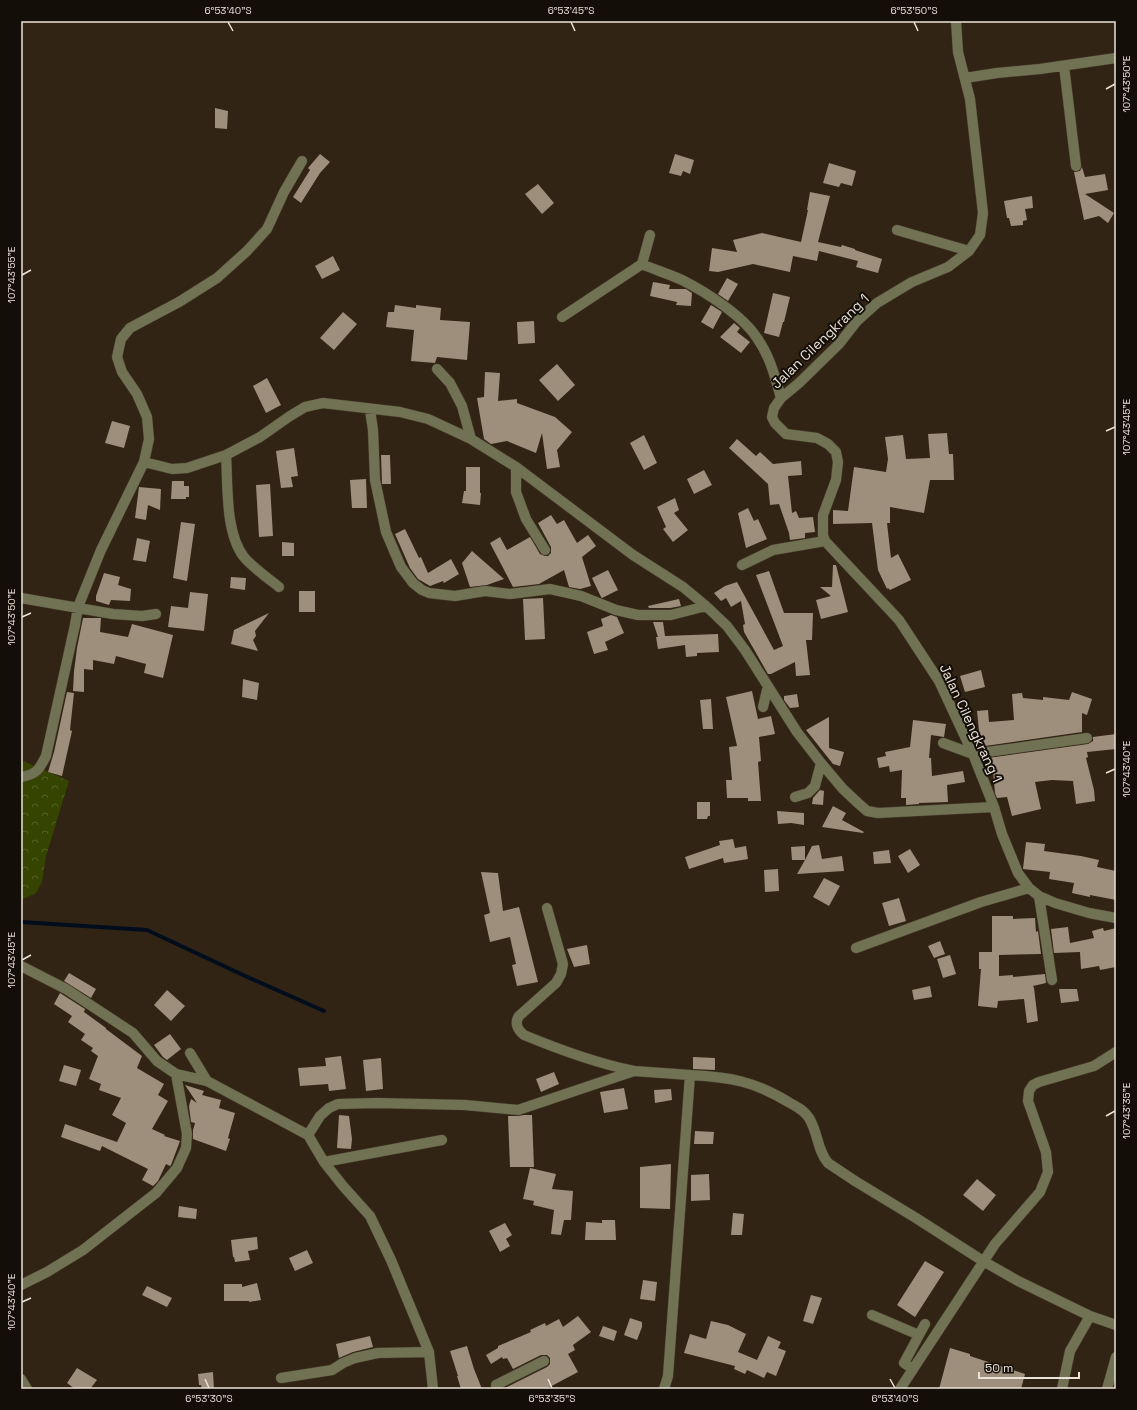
<svg xmlns="http://www.w3.org/2000/svg" width="1137" height="1410" viewBox="0 0 1137 1410" font-family="'Space Grotesk',sans-serif">
	<style>
		.forest { fill: url(#forest-crowns) }
		.lines { fill: none; stroke-linecap: round; stroke-linejoin: round }
		.stream { stroke: #010d1d; stroke-width: 4 }
		.building { fill: #9e8e7c }
		.minor-casing { stroke: #4b3f2f; stroke-width: 11 }
		.minor { stroke: #707253; stroke-width: 10 }
		.ticks { fill: none; stroke: #ebe2d8; stroke-width: 1.5 }
		.labels { text-anchor: middle; stroke-width: 4; stroke-linejoin: round; paint-order: stroke }
		.street-label { font-size: 14px; fill: #ebe2d8; stroke: #140e08 }
		.neatline { fill: none; stroke: #ebe2d8; stroke-width: 1.5 }
		.ticks-label { font-size: 10px; text-anchor: middle; fill: #ebe2d8 }
	</style>
	<defs>
		<pattern id="forest-crowns" width="20" height="18" patternUnits="userSpaceOnUse"><rect width="20" height="18" fill="#354500"/><path d="M2 6a3 3 0 1 1 6 0M12 15a3 3 0 1 1 6 0" fill="none" stroke="#526024"/></pattern>
	</defs>
	<rect width="100%" height="100%" fill="#312414"/>
	<path class="forest" d="M21,760L69,781L46,856L42,882L36,893L21,900Z"/>
	<g class="lines">
		<path class="stream" d="M21,922L147,930L243,975L324,1011"/>
	</g>
	<path class="building" d="M215,108L228,111L227,129L215,128Z
		M320,154L330,162L320,173L301,203L293,197L310,170L308,168Z
		M675,154L694,160L690,174L683,171L681,176L669,173Z
		M829,163L856,171L852,186L841,183L839,187L823,183Z
		M1082,167L1085,177L1105,174L1108,190L1085,194L1114,213L1108,223L1099,216L1084,220L1074,172L1080,171Z
		M538,184L554,203L542,214L525,194Z
		M810,192L830,196L818,242L841,247L842,245L855,249V250L882,259L878,273L856,267L858,261L819,251L817,261L793,256L790,272L753,264L718,272L709,271L712,248L737,252L733,240L762,233L801,242L808,210H807Z
		M1032,196L1033,208L1025,209L1027,220L1023,221V225L1011,226L1009,218H1007L1004,201Z
		M333,256L340,270L322,279L315,266Z
		M727,278L738,284L728,301L718,294Z
		M653,282L670,285L669,289H686L692,293L691,306L676,305L677,302L650,296Z
		M773,293L790,297L784,322H783L779,337L764,333Z
		M395,305L416,308V305L441,308L440,320L470,322L467,360L437,357L435,363L411,361L414,330L386,327L388,312H394Z
		M711,305L722,312L713,329L701,322Z
		M343,312L357,324L334,350L320,338Z
		M534,321L535,343L518,344L517,322Z
		M734,323L740,328L737,332L750,342L741,353L720,337Z
		M557,364L575,385L558,401L539,380Z
		M485,372L500,373L498,401L517,399V403L555,417L572,432L557,450L560,467L547,469L542,433L536,453L507,441L491,444L484,439L477,398L484,397Z
		M267,378L281,405L266,413L253,386Z
		M112,421L130,426L124,448L105,443Z
		M947,433L949,454H953L954,480H930L924,513L890,507V523H887L891,558L898,554L911,580L890,590L888,588L887,589L878,570L872,523L833,524V510L848,511L854,467L886,472L888,459L885,437L903,435L906,459L930,458L928,434Z
		M644,435L657,463L644,470L630,443Z
		M737,439L756,456L760,452L773,464L801,461L802,475L788,476L792,513L796,511L799,518L813,517L815,532L805,533V538L790,540L789,533L779,504L770,505L768,484L729,448Z
		M294,448L298,476L291,477L293,487L281,488L276,451Z
		M381,455H390L391,484H382Z
		M466,467H480V493H481L480,505L462,503L464,491H466Z
		M704,470L712,485L694,494L687,479Z
		M366,479L367,508H352L350,480Z
		M172,481H184V486H189V497H186V499H171Z
		M270,484L273,536L259,537L256,485Z
		M139,487L161,489L160,510L148,505L146,520L135,518Z
		M675,498L679,510L674,513L688,530L673,542L663,529L666,527L657,507Z
		M748,508L754,521L758,519L767,539L746,548L738,513Z
		M551,515L557,524L564,520L577,543L588,535L596,546L582,557L591,586L580,589L569,587L564,570L539,584L513,587L490,543L500,537L507,550L530,537L540,554L545,556H548L551,553V547L538,523Z
		M181,522L195,524L187,581L173,578Z
		M405,529L419,558L421,557L428,573L451,559L459,574L444,583L443,581L430,586L418,579L410,568L395,534Z
		M137,538L150,541L146,562L133,560Z
		M282,542L294,543V556H282Z
		M472,551L504,579L487,585L470,587L462,563Z
		M833,565H836L848,612L821,619L816,600L831,596L820,587H832Z
		M608,570L618,590L602,598L601,597L592,578Z
		M769,571L784,613H813L812,640H806L810,675L796,676L795,662L771,674H768L744,632L743,625L745,624L741,601L731,607L726,598L721,601L714,593L725,586L737,582L774,650L783,646L756,575Z
		M104,573L120,577L118,585L131,589L130,601L111,600L109,605L96,601V596Z
		M231,577L246,578L245,590L230,588Z
		M299,591H315V612H299Z
		M190,592L208,594L204,631L168,627L171,606L188,608Z
		M543,598L545,639L525,640L523,599Z
		M679,599L681,606L670,608H649L648,606Z
		M269,613L255,631L256,636L253,640L258,651L231,644L234,630Z
		M611,615L617,617L624,633L605,642L608,650L594,654L587,632L603,626L601,619Z
		M83,618H101L100,632L128,637L132,624L173,635L163,678L144,673L146,664L116,656L114,664L93,660V670L84,669V692L73,691L74,671L77,648Z
		M653,622H663L665,636L718,634L719,652L697,653V656L686,657L685,645L658,649L656,637H658Z
		M981,670L985,687L965,692L960,676Z
		M243,679L259,683L257,700L242,697Z
		M752,691L758,719L771,716L775,734L759,737L761,761L758,762L761,801H748V798H727L726,780H732L729,747L737,746L726,697Z
		M67,692L74,693L70,730L72,731L62,776L48,772L54,752Z
		M1072,692L1092,699L1087,715L1082,713V732L978,747L976,731H979L977,711L988,710L989,722L1014,720L1012,694L1022,693L1023,698L1043,700V697L1069,700Z
		M797,694L799,707L790,708L784,700V696Z
		M711,699L713,729H703L700,700Z
		M829,717V748L844,752L840,766L833,764L806,730Z
		M913,720L946,724L944,737L931,735L929,758H931L932,776L963,771L965,782L947,785L948,802L919,803V804L906,805V798H901L902,770L890,772L889,766L879,768L877,758L886,756L885,752L910,747Z
		M1116,734V749L1087,752L1088,757L1086,758L1094,790L1095,801L1076,804L1073,781L1052,780L1035,782L1041,809L1012,816L1007,797L997,798L995,793L993,771H989L988,758L1088,744L1093,741V737Z
		M820,790L824,791L823,805L812,804L813,798Z
		M697,802H710V816H708L707,819H697Z
		M833,806L846,813L842,820L864,832L863,833L822,827Z
		M777,811L804,813V825L791,823L778,824Z
		M733,839L735,848L746,846L748,859L724,863L723,858L689,869L685,857L720,845L719,841Z
		M1026,842L1045,844L1044,851L1081,856L1099,860L1097,867L1116,871V900L1090,895V897L1072,893L1074,883L1049,879L1050,872L1023,869Z
		M819,845L822,859L842,856L844,871L797,874L805,860H792L791,847L805,846V860L812,846Z
		M910,849L920,865L908,873L898,856Z
		M889,850L891,863L874,864L873,852Z
		M778,869L779,891L765,892L764,870Z
		M481,872L498,873L503,911L519,907L538,982L517,986L512,965L516,964L510,937L490,942L484,915L490,913Z
		M824,878L840,886L829,906L813,897Z
		M899,898L906,921L889,926L882,903Z
		M992,916H1013V919L1035,918L1036,932L1038,931L1041,954L999,955V976L1013,975V977L1045,974L1046,983L1033,986L1034,988L1038,1021L1027,1023L1024,999L998,1001L997,1008L978,1006L981,969H979V952H992Z
		M1068,927L1070,943L1094,938L1092,931L1103,928L1104,931L1116,928V967L1100,970L1099,966L1081,969L1080,952L1054,953L1051,929Z
		M940,941L945,954L934,958L928,946Z
		M587,945L590,964L574,967L567,949Z
		M950,955L956,974L943,978L937,959Z
		M69,973L96,989L91,998L64,981Z
		M930,986L932,997L914,1000L912,990Z
		M1059,989H1077L1079,1001L1061,1003Z
		M167,990L185,1006L171,1021L154,1005Z
		M60,993L85,1009L84,1012L106,1028V1029L142,1056L137,1068L164,1084L158,1095L168,1101L152,1129L165,1135L164,1136L180,1141L171,1165L170,1166L166,1164L158,1181L153,1186L142,1180L148,1169L102,1146L100,1151L61,1137L65,1124L117,1142L126,1123L112,1115L121,1098L99,1090L101,1084L89,1079L98,1056L91,1051L93,1048L81,1040L85,1034L68,1022L72,1016L54,1004Z
		M170,1034L181,1049L167,1060L163,1057L154,1045Z
		M341,1056L346,1089L329,1091L328,1084L300,1086L298,1068L326,1066L325,1058Z
		M693,1057L715,1058V1070L693,1069Z
		M381,1058L383,1089L366,1091L363,1060Z
		M64,1065L81,1070L76,1086L59,1081Z
		M554,1072L559,1084L541,1092L536,1079Z
		M185,1085L204,1091L202,1095L221,1100L219,1108L235,1113L228,1138L230,1139L226,1151L193,1139V1130L195,1123L191,1122L189,1106L191,1099L197,1103Z
		M624,1088L628,1109L604,1113L600,1092Z
		M671,1089L672,1100L655,1103L654,1090Z
		M339,1115L349,1116L352,1139L351,1149L337,1148Z
		M524,1115H532L534,1167H510L508,1116H518Z
		M695,1131L714,1132L713,1144H694Z
		M671,1164L670,1209L640,1208V1167Z
		M530,1168L556,1174L552,1189L573,1191L571,1220H564L561,1235L551,1234L554,1210L533,1205L534,1201L523,1199Z
		M709,1174L710,1200L691,1201V1175Z
		M977,1179L996,1195L983,1211L963,1195Z
		M179,1206L197,1209L196,1219L178,1217Z
		M733,1213L744,1214L742,1235H731Z
		M602,1220H615L616,1240H585L586,1222L602,1223Z
		M505,1223L512,1235L506,1239L510,1246L500,1252L489,1231Z
		M257,1237L258,1249L248,1251L250,1260L235,1262L234,1257H233L231,1240Z
		M307,1250L313,1263L295,1271L289,1258Z
		M925,1261L944,1272L915,1317L897,1305Z
		M643,1280L657,1282L655,1301L640,1299Z
		M257,1283L261,1300L249,1302V1301H224V1284H242V1287Z
		M147,1286L172,1298L167,1307L142,1295Z
		M811,1295L822,1298L813,1324L803,1321Z
		M578,1316L591,1332L573,1345L575,1350L568,1354L578,1372L546,1389H503L547,1367L550,1364V1358L547,1355H541L513,1369L507,1358L503,1359L502,1357L491,1364L486,1355L498,1348V1346L531,1332L530,1330L545,1323L546,1326L559,1319L563,1327Z
		M630,1318L642,1322V1327L637,1340L624,1335Z
		M711,1321L728,1325L746,1334L738,1352L757,1360L768,1336L781,1342L778,1348L786,1351L776,1376L767,1372L764,1378L747,1370L745,1374L734,1369L735,1366L684,1353L690,1334L706,1339Z
		M603,1326L617,1331L614,1341L599,1336Z
		M370,1336L373,1347L353,1352L339,1358L336,1344Z
		M467,1346L474,1369L482,1389H461L457,1376H458L450,1351Z
		M950,1348L970,1354V1356L1025,1374L1021,1389H939Z
		M77,1368L97,1380L90,1389H75L67,1383Z
		M213,1372L214,1389H202L201,1385H199L198,1374Z"/>
	<g class="lines">
		<defs>
			<path id="minor" d="M956,21L958,52L970,99L983,213L980,235L969,251L948,267L912,282L877,303L857,321L839,344L799,383L781,398L774,408L772,417L775,423L786,434L817,438L828,444L836,452L838,462L836,480L823,515V535L825,541L899,620L939,681L973,754L994,807L1002,834L1018,873L1029,888L1039,896L1055,903L1089,913L1116,918
				M1064,66L1076,166
				M965,78L997,73L1040,69L1116,58
				M897,230L969,251
				M642,264L650,235
				M562,317L642,264C655,270 669,274 682,280C706,292 743,316 757,338C770,356 775,377 781,398
				M437,369L450,383L462,406L471,439
				M370,410L373,430L375,480L386,532L401,567L413,583L422,590L429,593L455,596L485,591L510,594L550,589L581,596L616,610L638,615H671L706,606
				M226,455C228,485 225,533 244,557C251,566 269,579 279,587
				M144,462L172,469L187,468L226,455L260,437L290,416L305,407L323,403L400,412L428,419L471,439L516,467L633,555L683,587L706,606L727,626L745,650L797,732L821,763L843,789L859,804L867,811L878,813L994,807
				M516,467V492L526,519L545,550
				M742,565L773,550L825,541
				M21,598L113,614L142,616L156,614
				M763,707L768,686
				M943,743L973,754L1087,738
				M21,777C37,774 39,770 46,756L75,625L78,607L101,550L144,462L149,439L147,417L137,394L122,372L117,357L121,339L130,328L179,302L217,278L247,251L267,229L284,192L302,161
				M795,797L808,793L815,786L821,763
				M1039,896L1052,980
				M547,908L563,964L561,974L556,983L519,1016C514,1023 518,1030 524,1035C560,1050 596,1063 634,1071
				M856,948L981,902L1029,888
				M21,966L66,989L133,1033L157,1061L176,1074L207,1081L308,1135L324,1162L343,1186L370,1216L391,1260L429,1352L433,1389
				M190,1053L207,1081
				M690,1075C730,1077 754,1081 790,1103C797,1107 804,1110 809,1118C818,1132 817,1150 828,1163L855,1181L916,1218L983,1261L1018,1281L1090,1316L1116,1325
				M308,1135L320,1116L329,1108L338,1104L377,1103L465,1105L518,1110L634,1071L690,1075L668,1376L664,1389
				M324,1162L442,1140
				M21,1285L47,1272L83,1250L156,1193L177,1168L186,1148L187,1134L176,1074
				M872,1315L919,1335
				M913,1369L904,1363L925,1324
				M281,1378L332,1370L343,1363L355,1358L378,1353L429,1352
				M21,1379L27,1389
				M497,1389L496,1385L544,1361
				M900,1389L995,1244L1040,1192L1048,1172L1046,1152L1028,1101L1029,1091L1033,1085L1039,1082L1094,1066L1116,1052
				M1062,1389L1070,1351L1090,1316
				M1107,1389L1116,1357"/>
		</defs>
		<use href="#minor" class="minor-casing"/>
		<use href="#minor" class="minor"/>
	</g>
	<path class="ticks" d="M228,22L233,31M571,22L575,31M914,22L918,31M1106,89L1115,84M22,275L31,270M1106,431L1115,427M22,617L31,613M1106,773L1115,769M22,960L31,955M1106,1116L1115,1111M22,1302L31,1298M205,1379L209,1388M548,1379L552,1388M890,1379L895,1388"/>
	<g class="labels">
		<g class="street-label">
			<text transform="translate(820 341) rotate(-44)" y="5">Jalan Cilengkrang 1</text>
			<text transform="translate(971 723) rotate(65)" y="5">Jalan Cilengkrang 1</text>
		</g>
	</g>
	<rect width="1137" height="1410" fill="none" stroke="#140e08" stroke-width="44"/>
	<path d="M979 1372v6h100v-6" fill="none" stroke="#ebe2d8" stroke-width="2"/>
	<text x="985" y="1372" font-size="12" fill="#ebe2d8" stroke="#140e08" stroke-width="3" paint-order="stroke">50 m</text>
	<rect x="22" y="22" width="1093" height="1366" class="neatline"/>
	<g class="ticks-label">
		<text x="228" y="14">6°53'40"S</text>
		<text x="571" y="14">6°53'45"S</text>
		<text x="914" y="14">6°53'50"S</text>
		<text transform="translate(1126 84) rotate(-90)" y="4">107°43'50"E</text>
		<text transform="translate(11 275) rotate(-90)" y="4">107°43'55"E</text>
		<text transform="translate(1126 427) rotate(-90)" y="4">107°43'45"E</text>
		<text transform="translate(11 617) rotate(-90)" y="4">107°43'50"E</text>
		<text transform="translate(1126 769) rotate(-90)" y="4">107°43'40"E</text>
		<text transform="translate(11 960) rotate(-90)" y="4">107°43'45"E</text>
		<text transform="translate(1126 1111) rotate(-90)" y="4">107°43'35"E</text>
		<text transform="translate(11 1302) rotate(-90)" y="4">107°43'40"E</text>
		<text x="209" y="1402">6°53'30"S</text>
		<text x="552" y="1402">6°53'35"S</text>
		<text x="895" y="1402">6°53'40"S</text>
	</g>
</svg>
